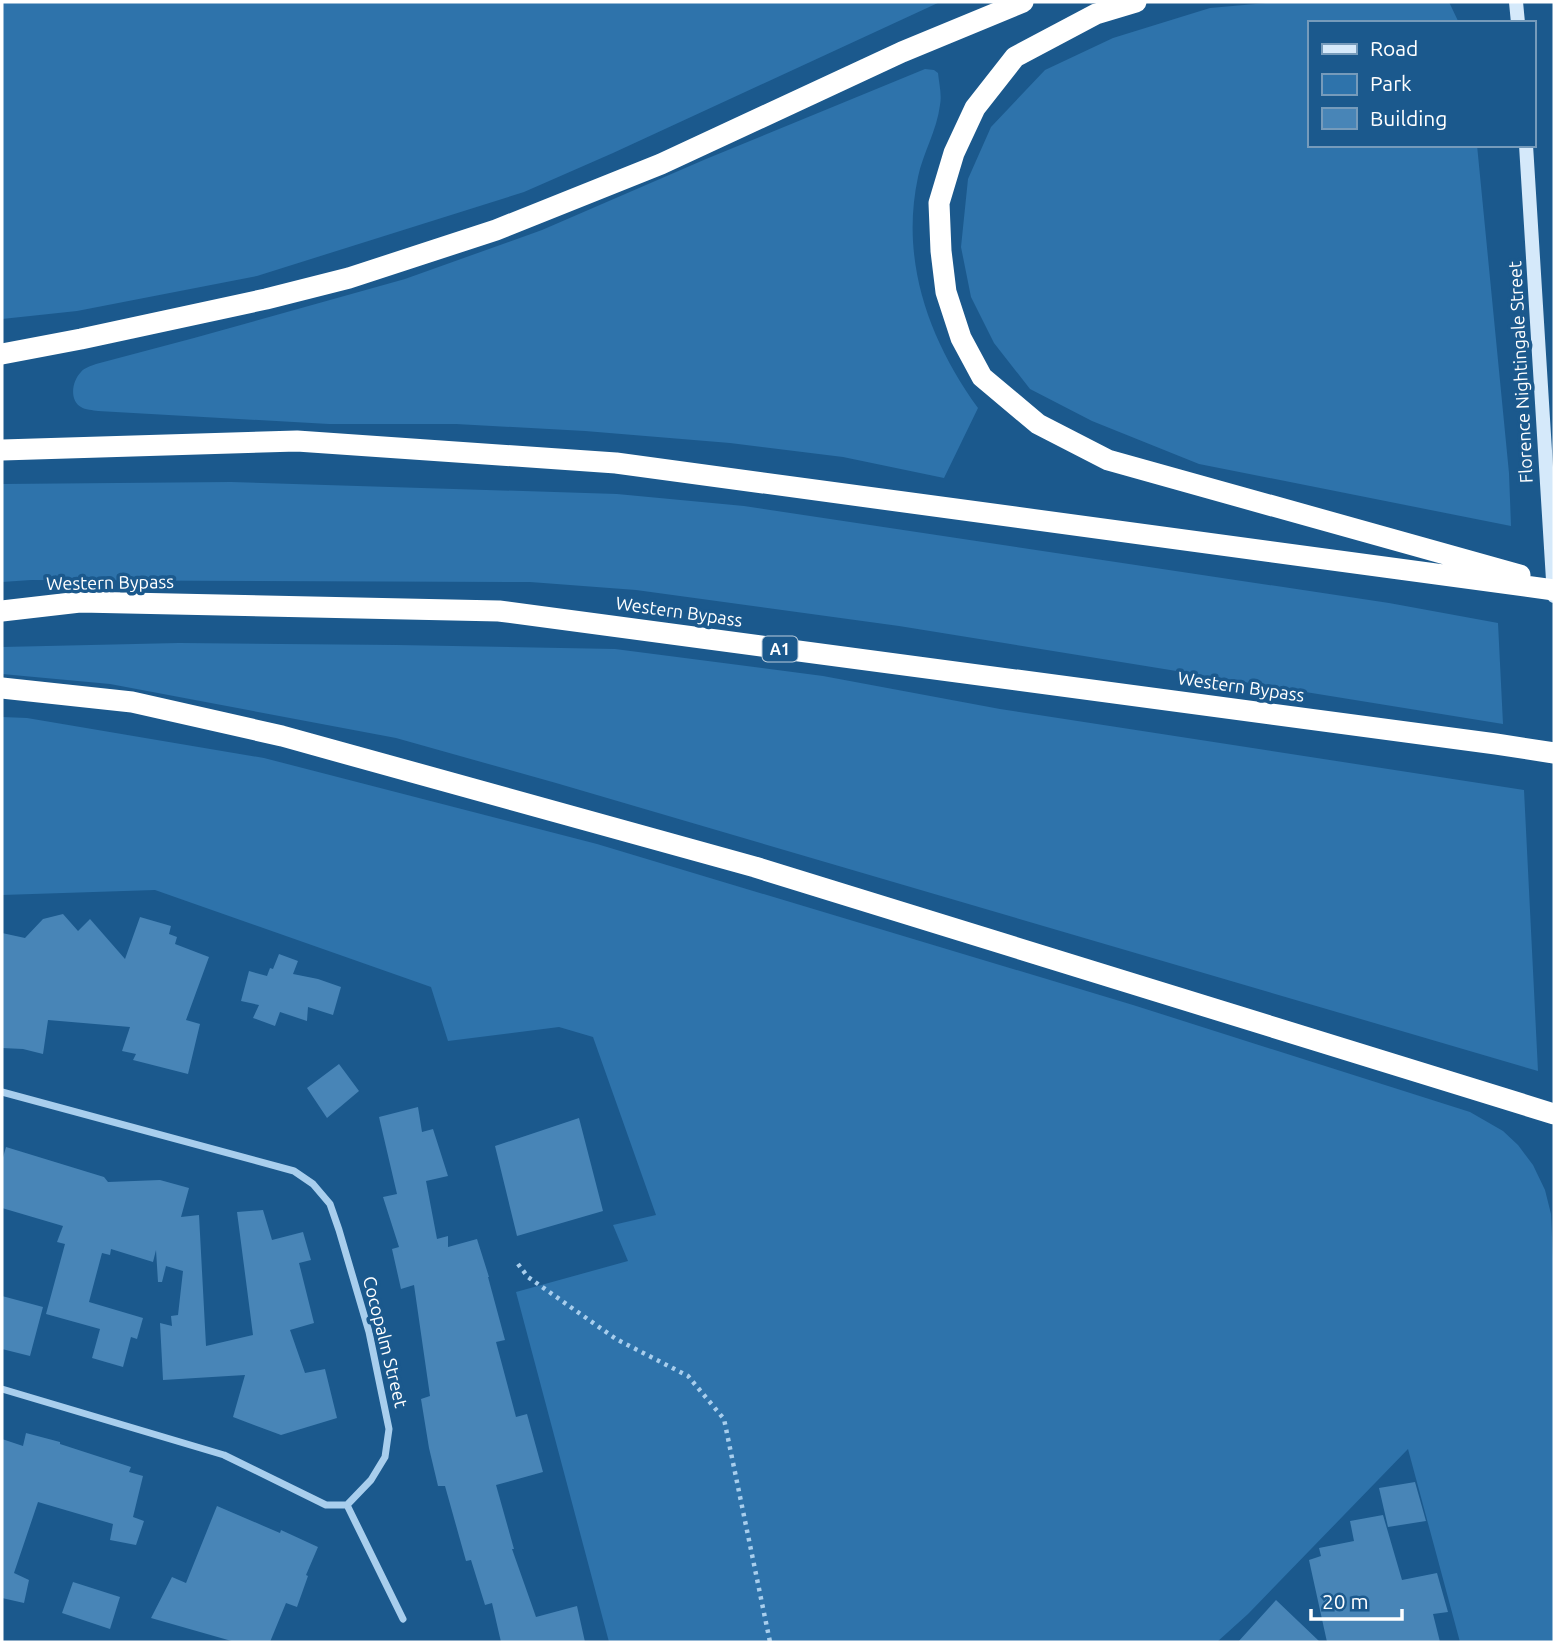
<svg xmlns="http://www.w3.org/2000/svg" width="1556" height="1644" viewBox="0 0 1556 1644" font-family="Ubuntu,sans-serif">
	<style>
		.green { fill: #2e73ab }
		.building { fill: #4885b7 }
		.lines { fill: none; stroke-linecap: round; stroke-linejoin: round }
		.path { stroke: #a8ceed; stroke-width: 4.5; stroke-dasharray: 3.5 5; stroke-linecap: butt }
		.street { stroke: #a8ceed; stroke-width: 7 }
		.secondary { stroke: #d5e9fa; stroke-width: 14 }
		.highway { stroke: #fff; stroke-width: 21 }
		.labels { text-anchor: middle; stroke-width: 7; stroke-linejoin: round; paint-order: stroke }
		.shield { fill: #1b598d; stroke: #bbcddd; stroke-width: 2 }
		.shield-label { font-size: 16px; font-weight: bold; fill: #fff }
		.street-label { font-size: 18px; fill: #fff; stroke: #1b598d }
	</style>
	<rect width="100%" height="100%" fill="#1b598d"/>
	<path class="green" d="M2,2H940L613,153L524,192L257,276L77,311L2,319Z
		M1277,2H1449L1459,23H1309V145H1477L1509,473L1511,526L1199,464L1092,421L1030,389L994,343L971,297L961,247L968,179L991,127L1045,70L1113,38L1210,8Z
		M925,69L934,70L938,73C939,83 942,95 940,105C937,130 923,153 918,177C900,261 929,340 978,408L944,478L843,457L730,443L585,431L456,424H329L98,411C93,410 85,410 81,407C69,400 72,381 81,372C84,368 91,366 96,364L194,338L405,279L542,230L706,159Z
		M231,482L617,494L744,506L1389,603L1498,623L1503,724L899,626L636,590L530,582L31,580L2,582V484Z
		M179,643L397,645L615,649L823,676L1000,709L1524,790L1538,1071L556,783L396,738L110,684L2,674V647Z
		M2,717L27,718L264,758L597,844L1133,1005L1470,1112L1503,1131L1518,1145L1533,1165L1545,1190L1551,1214L1554,1280V1642H1460L1408,1449L1248,1614L1217,1642H609L516,1292L628,1261L613,1225L656,1215L593,1037L559,1027L448,1041L431,987L155,890L2,895Z"/>
	<path class="building" d="M63,914L78,931L90,919L125,959L140,917L171,926L169,934L177,937L175,944L209,957L186,1020L200,1024L188,1074L133,1060L136,1054L122,1051L130,1027L48,1020L43,1054L23,1049L2,1048V933L25,938L43,919Z
		M279,954L298,961L293,974L318,979L341,987L333,1015L308,1007L307,1021L280,1012L275,1026L253,1018L259,1005L241,1001L249,971L267,976L270,968L273,969Z
		M339,1064L359,1091L327,1118L307,1088Z
		M418,1107L422,1132L433,1129L448,1176L426,1181L437,1239L448,1236V1247L477,1239L489,1277H488L505,1340L496,1342L516,1417L527,1414L543,1472L496,1485L514,1549H512L536,1617L577,1606L585,1642H501L492,1603L485,1605L471,1560L466,1561L445,1486H438L429,1448L421,1399L430,1396L414,1285L401,1289L392,1249L399,1247L383,1197L397,1194L379,1117Z
		M579,1118L603,1211L517,1236L495,1146Z
		M6,1147L104,1177L108,1182L160,1180L189,1188L181,1217L199,1215L206,1346L253,1335L237,1212L263,1210L272,1240L303,1232L311,1260L299,1263L314,1323L290,1330L305,1373L325,1369L337,1418L281,1435L233,1417L245,1375L163,1380L160,1323L172,1326L171,1316L178,1315L183,1271L166,1266L162,1282H158L156,1250L153,1262L111,1249L110,1255L102,1253L89,1302L143,1318L137,1339L131,1337L123,1367L92,1358L100,1329L46,1314L65,1244L57,1242L63,1226L2,1208V1161Z
		M2,1296L43,1307L30,1356L2,1349Z
		M26,1433L60,1442V1444L131,1467L129,1472L143,1476L133,1517L144,1521L136,1545L110,1540L113,1524L38,1502L14,1573L29,1580L24,1603L2,1598V1439L23,1446Z
		M1415,1482L1426,1521L1388,1527L1379,1488Z
		M217,1506L280,1533L281,1530L318,1547L306,1575L308,1576L297,1607L286,1603L270,1642H235L151,1618L172,1577L186,1583Z
		M1383,1515L1402,1580L1437,1573L1448,1612L1433,1614L1440,1642H1327L1309,1560L1321,1556L1319,1548L1354,1541L1350,1521Z
		M73,1582L120,1597L110,1629L62,1613Z
		M1276,1600L1320,1642H1238Z"/>
	<g class="lines">
		<path class="path" d="M518,1264L528,1277L616,1339L688,1376L724,1419L770,1642"/>
		<path class="street" d="M2,1092L294,1171L313,1184L330,1204L339,1230L369,1332L389,1429L385,1457L371,1480L347,1505H326L224,1455L2,1389
			M347,1505L403,1619"/>
		<path class="secondary" d="M1516,2L1518,23
			M1526,145L1554,596"/>
		<path class="highway" d="M1136,2L1096,14L1015,57L975,108L954,153L939,203L941,251L946,292L961,338L982,377L1038,424L1108,460L1520,575
			M2,354L81,339L266,299L349,278L496,230L661,164L902,52L1023,2
			M2,450L297,441L616,463L1554,590
			M2,611L80,602L499,611L1496,744L1554,753
			M2,688L132,702L282,736L755,867L1554,1114"/>
	</g>
	<g class="labels">
		<rect class="shield" x="762.5" y="636.5" width="35" height="25" rx="5"/>
		<g class="shield-label">
			<text x="780" y="655">A1</text>
		</g>
		<g class="street-label">
			<text transform="translate(1521 372) rotate(-93)" y="6">Florence Nightingale Street</text>
			<text transform="translate(110 583) rotate(-1)" y="6">Western Bypass</text>
			<text transform="translate(679 612) rotate(8)" y="6">Western Bypass</text>
			<text transform="translate(1241 687) rotate(8)" y="6">Western Bypass</text>
			<text transform="translate(385 1342) rotate(76)" y="6">Cocopalm Street</text>
		</g>
	</g>
	<rect width="1556" height="1644" fill="none" stroke="#ffffff" stroke-width="7"/>
	<rect x="1308" y="21" width="228" height="126" fill="#1b598d" stroke="#769bbb" stroke-width="2"/>
	<rect x="1322" y="44" width="35" height="10" fill="#d5e9fa" stroke="#769bbb" stroke-width="2"/>
	<text x="1370" y="56" font-size="21" fill="#ffffff">Road</text>
	<rect x="1322" y="74" width="35" height="21" fill="#2e73ab" stroke="#769bbb" stroke-width="2"/>
	<text x="1370" y="91" font-size="21" fill="#ffffff">Park</text>
	<rect x="1322" y="108" width="35" height="21" fill="#4885b7" stroke="#769bbb" stroke-width="2"/>
	<text x="1370" y="126" font-size="21" fill="#ffffff">Building</text>
	<path d="M1311 1609v10h91v-10" fill="none" stroke="#ffffff" stroke-width="3.5"/>
	<text x="1322" y="1609" font-size="21" fill="#ffffff" stroke="#1b598d" stroke-width="5" paint-order="stroke">20 m</text>
</svg>
